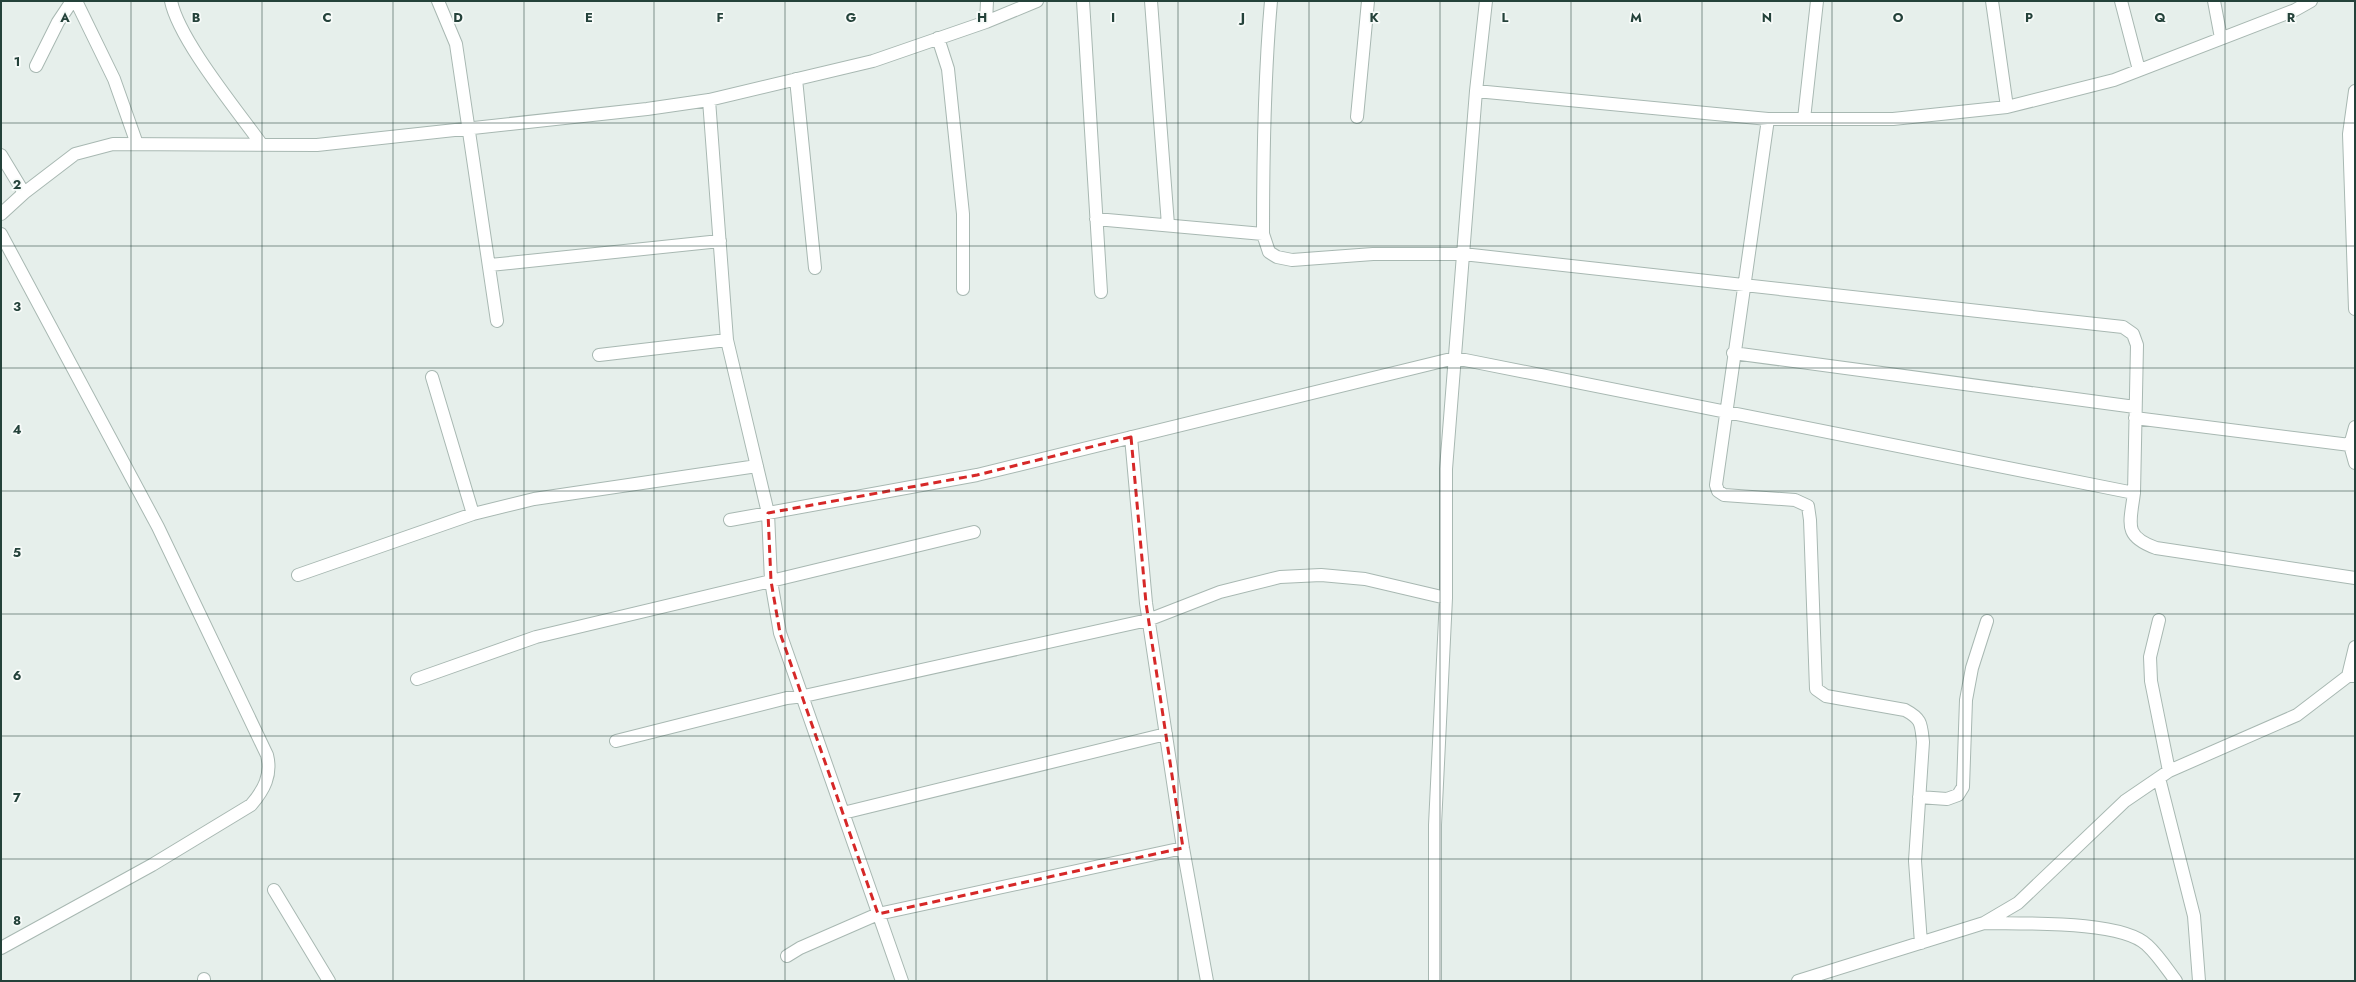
<svg xmlns="http://www.w3.org/2000/svg" width="2356" height="982" viewBox="0 0 2356 982" font-family="Jost,sans-serif">
	<style>
		.lines { fill: none; stroke-linecap: round; stroke-linejoin: round }
		.minor-casing { stroke: #a8b8b2; stroke-width: 14 }
		.minor { stroke: #fff; stroke-width: 12 }
		.marked { fill: none; stroke: #d62828; stroke-width: 3; stroke-dasharray: 8 5; stroke-linejoin: round }
		.grid { fill: none; stroke: #24423a; stroke-width: 1; stroke-opacity: 0.55 }
		.grid-label { font-size: 13px; text-anchor: middle; font-weight: bold; fill: #24423a; stroke: #f7fbf9; stroke-width: 3.5; stroke-linejoin: round; paint-order: stroke }
	</style>
	<rect width="100%" height="100%" fill="#e6efeb"/>
	<g class="lines">
		<defs>
			<path id="minor" d="M76,1L114,79L137,144
				M171,1C179,40 237,110 262,145
				M438,1L456,44L497,321
				M1083,1L1101,292
				M1151,1L1168,225
				M1271,1C1264,79 1263,156 1263,234L1269,252L1277,257L1292,260L1373,254H1463L2123,327L2133,334L2137,345L2134,493
				M1992,1L2007,107
				M2121,1L2139,70
				M2214,1L2221,38
				M986,22L987,1
				M938,38L948,69L963,214V289
				M36,66L58,22L72,1
				M796,79L815,268
				M1476,91L1768,119H1893L2007,107L2114,80L2295,10L2311,1
				M2355,91L2349,134L2355,309
				M1357,117L1368,1
				M1768,119L1716,485L1718,491L1724,495L1795,500L1808,506L1810,520L1816,689L1826,696L1905,710C1922,719 1921,724 1923,742L1915,861L1921,943
				M1804,119L1817,1
				M1,155L24,193
				M1,214L24,193L75,154L113,144L317,145L647,109L709,100L873,61L986,22L1037,1
				M1096,219L1263,234
				M1,234L158,527L267,755C272,775 264,790 251,805L152,865L1,948
				M490,265L720,241
				M1733,353L2135,407
				M599,355L727,340
				M432,377L473,514
				M2135,418L2350,445
				M2355,427L2350,445L2355,463
				M1131,437L1146,603L1183,848L1207,981
				M730,520L977,475L1455,358L2134,493C2130,524 2123,536 2156,548L2355,578
				M298,575L473,514L534,499L757,466
				M2159,620L2150,657L2151,681L2169,771
				M2348,676L2355,647
				M417,679L536,637L771,581L768,513L727,340L709,100
				M616,741L787,698L804,696L1148,620L1220,592L1280,577L1321,575L1365,579L1446,598
				M2159,778L2194,916L2199,981
				M1919,797L1947,799L1958,795L1963,787L1966,700L1972,668L1987,621
				M843,813L1166,734
				M274,890L329,981
				M1985,923C2022,924 2121,920 2147,945C2158,955 2167,969 2176,981
				M787,956L800,948L878,914L1183,848
				M204,981V979
				M902,981L780,633L771,581L974,532
				M1435,981V825L1446,598V469L1476,91L1486,1
				M1798,981L1984,923L2018,903L2125,801L2169,771L2297,715L2348,676H2355"/>
		</defs>
		<use href="#minor" class="minor-casing"/>
		<use href="#minor" class="minor"/>
	</g>
	<path class="marked" d="M1131,437L1146,603L1183,848L878,914L780,633L771,581L768,513L977,475Z"/>
	<path class="grid" d="M131,1V981M262,1V981M393,1V981M524,1V981M654,1V981M785,1V981M916,1V981M1047,1V981M1178,1V981M1309,1V981M1440,1V981M1571,1V981M1702,1V981M1832,1V981M1963,1V981M2094,1V981M2225,1V981M1,123H2355M1,246H2355M1,368H2355M1,491H2355M1,614H2355M1,736H2355M1,859H2355"/>
	<g class="grid-label">
		<text x="65" y="22">A</text>
		<text x="196" y="22">B</text>
		<text x="327" y="22">C</text>
		<text x="458" y="22">D</text>
		<text x="589" y="22">E</text>
		<text x="720" y="22">F</text>
		<text x="851" y="22">G</text>
		<text x="982" y="22">H</text>
		<text x="1113" y="22">I</text>
		<text x="1243" y="22">J</text>
		<text x="1374" y="22">K</text>
		<text x="1505" y="22">L</text>
		<text x="1636" y="22">M</text>
		<text x="1767" y="22">N</text>
		<text x="1898" y="22">O</text>
		<text x="2029" y="22">P</text>
		<text x="2160" y="22">Q</text>
		<text x="2291" y="22">R</text>
		<text x="17" y="66">1</text>
		<text x="17" y="189">2</text>
		<text x="17" y="311">3</text>
		<text x="17" y="434">4</text>
		<text x="17" y="557">5</text>
		<text x="17" y="680">6</text>
		<text x="17" y="802">7</text>
		<text x="17" y="925">8</text>
	</g>
	<rect width="2356" height="982" fill="none" stroke="#24423a" stroke-width="4"/>
</svg>
